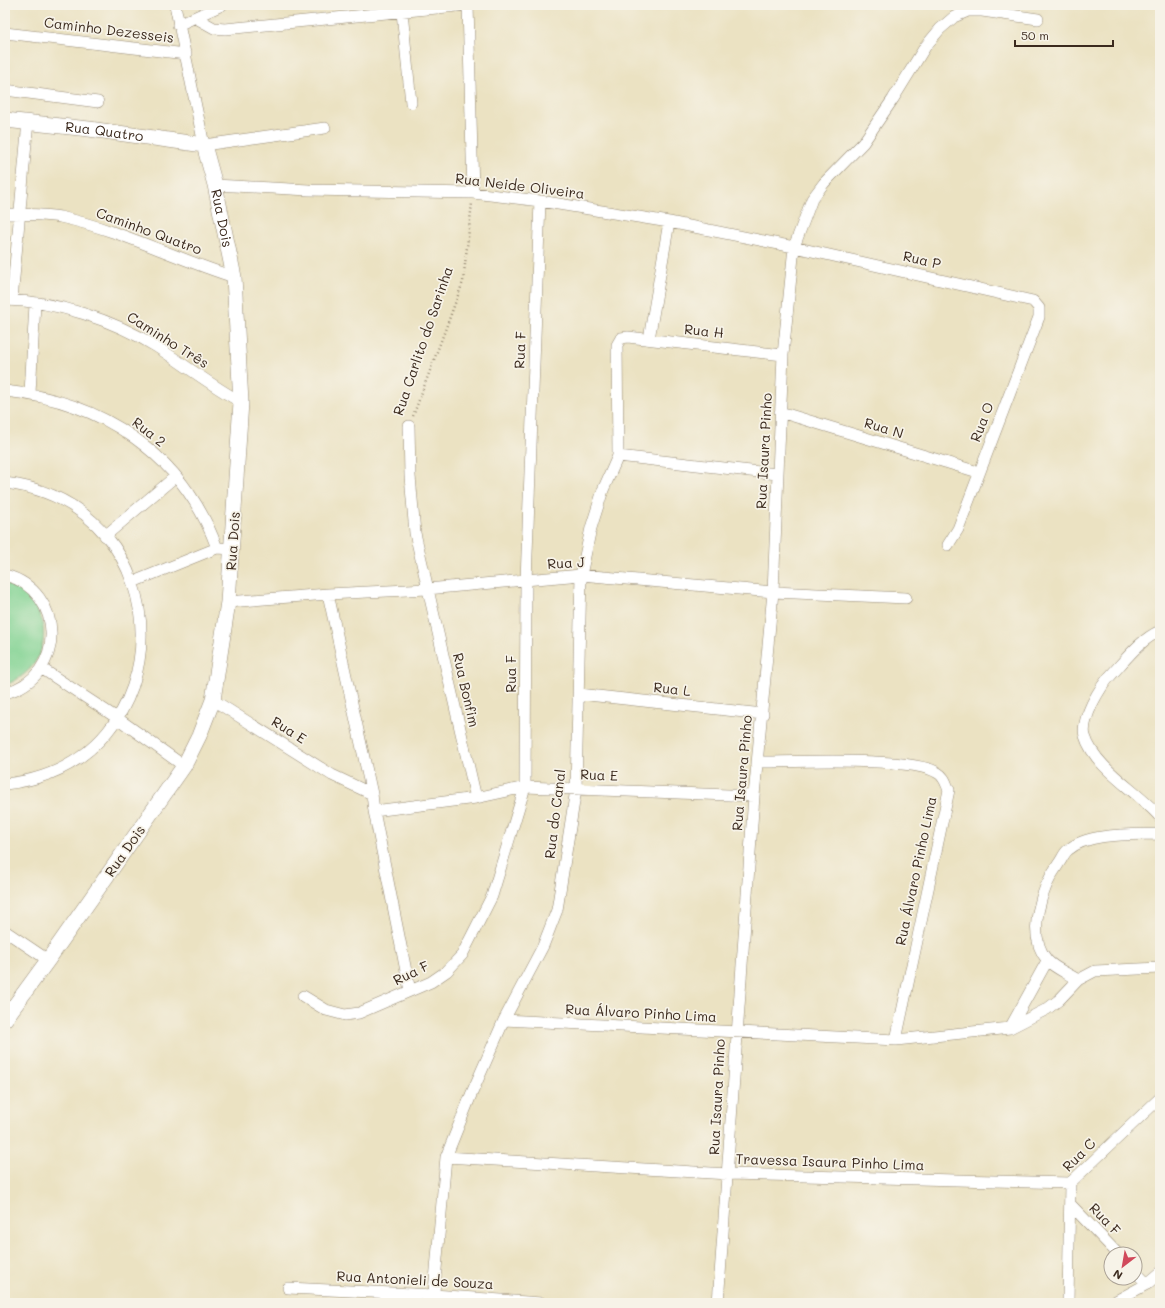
<svg xmlns="http://www.w3.org/2000/svg" width="1165" height="1308" viewBox="0 0 1165 1308" font-family="Mali,sans-serif">
	<style>
		.green { fill: #82d393; stroke: #5e7e58 }
		.lines { fill: none; stroke-linecap: round; stroke-linejoin: round }
		.street-casing { stroke: #938670; stroke-width: 12 }
		.secondary-casing { stroke: #938670; stroke-width: 16 }
		.path { stroke: #938670; stroke-width: 2.5; stroke-dasharray: 1 3; stroke-linecap: butt }
		.street { stroke: #fff; stroke-width: 11 }
		.secondary { stroke: #fff; stroke-width: 15 }
		.labels { text-anchor: middle; stroke-width: 3.5; stroke-linejoin: round; paint-order: stroke }
		.street-label { font-size: 14px; fill: #3b2a1e; stroke: #f7f3e8 }
	</style>
	<rect width="100%" height="100%" fill="#f7f3e8"/>
	<filter id="ink" filterUnits="userSpaceOnUse"><feTurbulence type="fractalNoise" baseFrequency=".025" numOctaves="2"/><feDisplacementMap in="SourceGraphic" scale="8" xChannelSelector="R" yChannelSelector="G"/><feConvolveMatrix kernelMatrix="1 2 1 2 8 2 1 2 1" color-interpolation-filters="sRGB"/></filter>
	<filter id="wash" filterUnits="userSpaceOnUse"><feTurbulence type="fractalNoise" baseFrequency=".012" numOctaves="4" result="noise"/><feDisplacementMap in="SourceGraphic" scale="16" xChannelSelector="R" yChannelSelector="G"/><feGaussianBlur stdDeviation="0.9" result="paint"/><feColorMatrix in="noise" values="0 0 0 0 0 0 0 0 0 0 0 0 0 0 0 0 0 1.4 0 .05"/><feComposite in="paint" operator="in"/></filter>
	<g filter="url(#wash)">
		<rect width="100%" height="100%" fill="#ebe2c2"/>
		<path class="green" d="M5,583C56,602 57,666 5,685Z"/>
	</g>
	<g filter="url(#ink)">
		<g class="lines">
			<defs>
				<path id="street" d="M175,5L204,145L325,128
					M468,5L473,193
					M402,12L411,103
					M196,18L214,28L225,29L467,5
					M178,25L222,5
					M5,33L186,54
					M5,90L98,102
					M215,185L309,190L473,193L540,201L669,222L794,247L1033,301L1039,308V317L958,529L948,545
					M5,214C23,214 43,214 60,217C121,230 176,259 234,277
					M5,300C56,301 114,320 157,347C185,365 212,386 241,402
					M12,300L28,121
					M649,339L669,222
					M5,391C102,401 183,454 217,548L233,549
					M30,393L35,304
					M780,412L978,472
					M409,426L410,476L415,533L476,798
					M618,456L777,474
					M5,483C186,505 187,765 5,784
					M105,536L176,476
					M5,575C66,591 67,677 5,693
					M133,582L217,548
					M328,594L372,794L374,811L410,991
					M228,602L328,594L427,589L581,575L773,592L906,598
					M1160,631C1141,639 1126,659 1112,674C1103,683 1098,692 1092,704C1088,713 1082,726 1085,736C1095,769 1139,792 1160,817
					M41,668L117,718L184,766
					M579,694L763,714
					M213,700L332,775L372,794
					M757,762C792,762 914,756 938,773C945,777 946,784 949,790L896,1040
					M374,811L476,798L525,787L754,796
					M5,931L48,960
					M1078,980C1069,974 1054,968 1047,960C1025,934 1042,887 1059,863C1062,859 1064,853 1068,850C1088,832 1134,835 1160,834
					M303,996L326,1010L345,1015L359,1013L431,982L447,971L462,955L492,896L525,787L526,581L540,201
					M504,1020L896,1040L1010,1028L1047,1009L1059,1000L1078,980L1095,971L1160,968
					M1010,1028L1047,961
					M446,1157L728,1174L1070,1183
					M1070,1204L1118,1254
					M1135,1271L1147,1284
					M288,1288L434,1295L541,1303
					M433,1303L446,1157L471,1095L504,1020L543,946L557,910L576,789L581,575L591,528L603,490L618,456L617,345L621,338L628,337L783,355
					M718,1303L754,796L773,592L783,355L794,247L812,199L824,183L863,143L893,99L925,47L940,29L954,17L968,11H982L1038,19
					M1068,1303L1070,1183L1160,1098
					M1112,1303L1147,1284L1160,1273"/>
				<g id="secondary">
					<path id="s1" d="M5,120L89,129L204,145L215,185L234,277L241,402L228,602L213,700L199,736L184,766L48,960L5,1019"/>
				</g>
			</defs>
			<use href="#street" class="street-casing"/>
			<use href="#secondary" class="secondary-casing"/>
			<path class="path" d="M413,416L463,282L472,203"/>
			<use href="#street" class="street"/>
			<use href="#secondary" class="secondary"/>
		</g>
	</g>
	<g class="labels">
		<g class="street-label">
			<text transform="translate(109 30) rotate(7)" y="5">Caminho Dezesseis</text>
			<text dy="5" stroke="none"><textPath href="#s1" startOffset="100">Rua Quatro</textPath></text>
			<text transform="translate(520 186) rotate(7)" y="5">Rua Neide Oliveira</text>
			<text dy="5" stroke="none"><textPath href="#s1" startOffset="276">Rua Dois</textPath></text>
			<text transform="translate(149 231) rotate(20)" y="5">Caminho Quatro</text>
			<text transform="translate(922 260) rotate(13)" y="5">Rua P</text>
			<text transform="translate(704 331) rotate(6)" y="5">Rua H</text>
			<text transform="translate(168 340) rotate(32)" y="5">Caminho Três</text>
			<text transform="translate(423 341) rotate(-71)" y="5">Rua Carlito do Sarinha</text>
			<text transform="translate(520 350) rotate(-88)" y="5">Rua F</text>
			<text transform="translate(982 422) rotate(-69)" y="5">Rua O</text>
			<text transform="translate(884 428) rotate(17)" y="5">Rua N</text>
			<text transform="translate(149 432) rotate(38)" y="5">Rua 2</text>
			<text transform="translate(764 451) rotate(-87)" y="5">Rua Isaura Pinho</text>
			<text transform="translate(233 541) rotate(-86)" y="5">Rua Dois</text>
			<text transform="translate(566 563) rotate(-3)" y="5">Rua J</text>
			<text transform="translate(511 674) rotate(-90)" y="5">Rua F</text>
			<text transform="translate(672 689) rotate(6)" y="5">Rua L</text>
			<text transform="translate(466 690) rotate(77)" y="5">Rua Bonfim</text>
			<text transform="translate(289 730) rotate(32)" y="5">Rua E</text>
			<text transform="translate(742 773) rotate(-85)" y="5">Rua Isaura Pinho</text>
			<text transform="translate(599 775) rotate(2)" y="5">Rua E</text>
			<text transform="translate(555 814) rotate(-83)" y="5">Rua do Canal</text>
			<text transform="translate(125 851) rotate(-55)" y="5">Rua Dois</text>
			<text transform="translate(916 871) rotate(-78)" y="5">Rua Álvaro Pinho Lima</text>
			<text transform="translate(411 973) rotate(-26)" y="5">Rua F</text>
			<text transform="translate(641 1013) rotate(3)" y="5">Rua Álvaro Pinho Lima</text>
			<text transform="translate(717 1097) rotate(-87)" y="5">Rua Isaura Pinho</text>
			<text transform="translate(1079 1155) rotate(-45)" y="5">Rua C</text>
			<text transform="translate(830 1162) rotate(2)" y="5">Travessa Isaura Pinho Lima</text>
			<text transform="translate(1105 1219) rotate(46)" y="5">Rua F</text>
			<text transform="translate(415 1280) rotate(3)" y="5">Rua Antonieli de Souza</text>
		</g>
	</g>
	<rect width="1165" height="1308" fill="none" stroke="#f7f3e8" stroke-width="20"/>
	<g transform="translate(1123 1266) rotate(211)"><circle r="19" fill="#f7f3e8" stroke="#aca397"/>
	<path d="M0-3L7 15L0 10L-7 15Z" fill="#d1495b"/>
	<text y="-6" font-size="11" font-weight="bold" text-anchor="middle" fill="#3b2a1e">N</text>
	</g>
	<path d="M1015 40v6h98v-6" fill="none" stroke="#3b2a1e" stroke-width="2"/>
	<text x="1021" y="40" font-size="12" fill="#3b2a1e" stroke="#f7f3e8" stroke-width="3" paint-order="stroke">50 m</text>
</svg>
